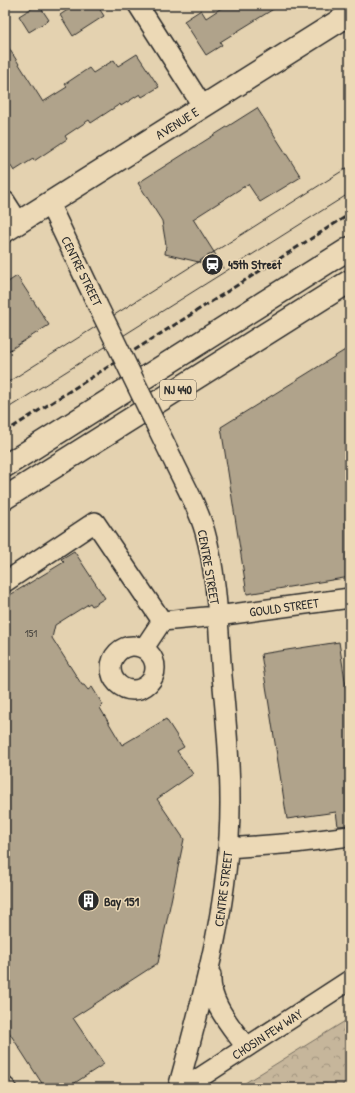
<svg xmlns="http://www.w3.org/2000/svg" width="355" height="1093" viewBox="0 0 355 1093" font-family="'Patrick Hand',sans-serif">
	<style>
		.forest { fill: url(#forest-crowns); stroke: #787063 }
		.building { fill: #b0a38b; stroke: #2b2b2b }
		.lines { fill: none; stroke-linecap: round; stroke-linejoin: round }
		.minor-casing { stroke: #2b2b2b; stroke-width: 22 }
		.major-casing { stroke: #2b2b2b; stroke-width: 25 }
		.highway-casing { stroke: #2b2b2b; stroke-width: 25 }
		.minor { stroke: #ecd9b6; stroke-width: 19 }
		.major { stroke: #ecd9b6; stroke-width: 22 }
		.highway { stroke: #ecd9b6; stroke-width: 22 }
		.tram { stroke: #2b2b2b; stroke-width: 1 }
		.rail { stroke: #2b2b2b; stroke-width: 3; stroke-dasharray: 6 3; stroke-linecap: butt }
		.minor-bridge-casing { stroke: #2b2b2b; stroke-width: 22; stroke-linecap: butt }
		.minor-bridge { stroke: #ecd9b6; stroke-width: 19 }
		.labels { text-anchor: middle; stroke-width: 3; stroke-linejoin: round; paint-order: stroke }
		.number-label { font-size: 11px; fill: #4c4943 }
		.shield { fill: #ecd9b6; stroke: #655f55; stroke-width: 1 }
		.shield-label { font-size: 12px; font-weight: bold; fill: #2b2b2b }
		.street-label { font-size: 13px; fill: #2b2b2b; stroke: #ecd9b6 }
		.poi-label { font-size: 13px; font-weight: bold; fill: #2b2b2b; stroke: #ecd9b6; text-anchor: start }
	</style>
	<defs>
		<pattern id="forest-crowns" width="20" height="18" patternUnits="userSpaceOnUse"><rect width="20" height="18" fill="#c6b69b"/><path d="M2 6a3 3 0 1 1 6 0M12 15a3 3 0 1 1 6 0" fill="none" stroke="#a1947f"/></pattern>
	</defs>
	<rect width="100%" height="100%" fill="#e4d2b0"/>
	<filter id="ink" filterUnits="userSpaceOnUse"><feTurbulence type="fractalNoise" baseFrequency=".025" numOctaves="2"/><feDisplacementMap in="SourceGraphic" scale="8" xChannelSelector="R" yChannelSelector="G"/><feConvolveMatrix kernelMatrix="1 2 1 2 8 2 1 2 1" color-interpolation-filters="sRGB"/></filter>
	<g filter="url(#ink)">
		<path class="forest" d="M350,1018V1088H237Z"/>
		<path class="building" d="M37,5H39L49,20L29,32L19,16Z
			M75,5H97L104,16L73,36L60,15Z
			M226,5H280L220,42L222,45L206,55L184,21L201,10L206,18Z
			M5,42L43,102L67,87L65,84L89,68L93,73L114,60L118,66L137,54L159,87L142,97L140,94L121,106L120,104L91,123L89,120L65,136L67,139L34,161L33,159L14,171L5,157Z
			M257,108L301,177L260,202L248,184L193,219L224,268L165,254L166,245L162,221L138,183Z
			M17,276L49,325L5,353V284Z
			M350,347V577L247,594L221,427Z
			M74,551L105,598L92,606L90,603L55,625L52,638L82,685H84L88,690L92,687L103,705L100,708L122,745L166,719L184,747L177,751L193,774L157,799L184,839L158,963L73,1018L104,1064L67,1088H45L5,1026V598L64,562L61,559Z
			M339,642L350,712V825L338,826L336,812L287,819L261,654Z"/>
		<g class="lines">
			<defs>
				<path id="minor" d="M138,5L203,107
					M5,201L19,223
					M49,203L97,304
					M172,458C183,482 198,506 205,532C218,578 218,629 222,676C226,717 230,758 230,799C231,898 204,993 178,1088
					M5,582L95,522L162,621L217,616L350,598
					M111 668a22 22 0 1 1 44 0a22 22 0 1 1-44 0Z
					M144,648L162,621
					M228,848L295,843L350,836
					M211,975C209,1003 231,1026 246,1047
					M5,1087L6,1088
					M184,1088L350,980"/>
				<path id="major" d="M5,231L350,14"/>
				<path id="highway" d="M5,466L350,248
					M5,498L350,281"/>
			</defs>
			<use href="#minor" class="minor-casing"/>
			<use href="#major" class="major-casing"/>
			<use href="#highway" class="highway-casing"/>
			<use href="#minor" class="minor"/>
			<use href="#major" class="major"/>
			<use href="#highway" class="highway"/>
			<path class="tram" d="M5,384L350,166
				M5,410L350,193"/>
			<path class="rail" d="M5,432L350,214"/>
			<defs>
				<path id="minor-bridge" d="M97,304L172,458"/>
			</defs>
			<use href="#minor-bridge" class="minor-bridge-casing"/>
			<use href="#minor-bridge" class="minor-bridge"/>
		</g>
	</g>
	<defs>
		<symbol id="station-disc" viewBox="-11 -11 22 22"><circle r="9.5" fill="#2b2b2b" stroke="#ecd9b6"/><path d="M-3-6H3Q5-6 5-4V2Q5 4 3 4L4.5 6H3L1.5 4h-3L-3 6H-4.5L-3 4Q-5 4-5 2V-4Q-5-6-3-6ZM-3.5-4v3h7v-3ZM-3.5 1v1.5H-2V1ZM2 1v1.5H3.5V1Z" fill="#fff"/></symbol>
		<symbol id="building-disc" viewBox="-11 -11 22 22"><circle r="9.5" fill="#2b2b2b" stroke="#ecd9b6"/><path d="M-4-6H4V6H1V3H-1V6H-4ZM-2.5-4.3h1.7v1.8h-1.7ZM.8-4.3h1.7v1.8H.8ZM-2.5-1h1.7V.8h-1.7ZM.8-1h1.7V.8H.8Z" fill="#fff"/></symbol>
	</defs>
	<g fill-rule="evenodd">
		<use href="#station-disc" x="200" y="252" width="25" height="25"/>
		<use href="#building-disc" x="76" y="888" width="25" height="25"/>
	</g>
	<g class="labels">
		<g class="number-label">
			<text x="31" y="637">151</text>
		</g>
		<rect class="shield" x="160" y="380" width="36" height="20" rx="3"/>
		<g class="shield-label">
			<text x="178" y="394">NJ 440</text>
		</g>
		<g class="street-label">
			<text transform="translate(177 123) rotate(-32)" y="5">AVENUE E</text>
			<text transform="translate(82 271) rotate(64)" y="5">CENTRE STREET</text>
			<text transform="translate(209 567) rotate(80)" y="5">CENTRE STREET</text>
			<text transform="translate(284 607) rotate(-8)" y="5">GOULD STREET</text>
			<text transform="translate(223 889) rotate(-83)" y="5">CENTRE STREET</text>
			<text transform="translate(267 1034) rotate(-33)" y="5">CHOSIN FEW WAY</text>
		</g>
		<g class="poi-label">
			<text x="228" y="269">45th Street</text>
			<text x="104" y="906">Bay 151</text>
		</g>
	</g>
	<rect width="355" height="1093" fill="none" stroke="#ecd9b6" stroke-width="20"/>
	<rect x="10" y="10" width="335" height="1073" fill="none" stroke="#2b2b2b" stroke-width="1.5" filter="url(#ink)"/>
</svg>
